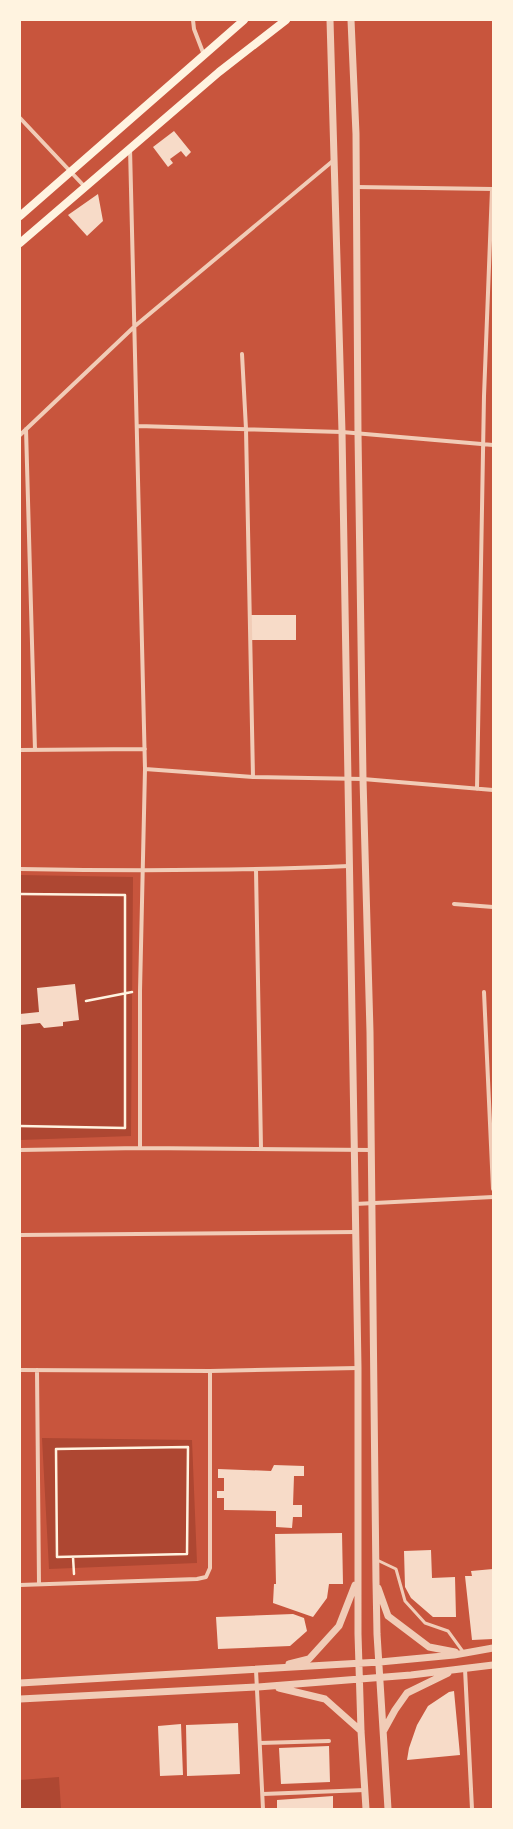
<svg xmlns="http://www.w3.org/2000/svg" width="513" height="1829" viewBox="0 0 513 1829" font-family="'PT Sans Narrow',sans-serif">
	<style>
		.green { fill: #ae4732 }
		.building { fill: #f7dbc8 }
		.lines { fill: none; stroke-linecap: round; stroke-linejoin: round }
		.path { stroke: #fff3e0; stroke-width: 2.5 }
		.service { stroke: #f1ccb7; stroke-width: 3 }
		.minor { stroke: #f1ccb7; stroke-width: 4 }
		.tertiary { stroke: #f1ccb7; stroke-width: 7 }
		.secondary { stroke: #fff3e0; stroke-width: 8 }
	</style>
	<rect width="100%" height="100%" fill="#c8553d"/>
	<path class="green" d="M20,875L133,877L131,1136L20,1140Z
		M42,1438L192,1440L197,1563L49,1569Z
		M59,1777L61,1809H20V1780Z"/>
	<path class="building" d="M174,131L191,152L186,157L181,151L170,159L173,163L168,167L153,147Z
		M98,194L103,221L87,236L68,215Z
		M250,615H296V640H250Z
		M75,984L79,1020L63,1022V1026L44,1028L40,1023L20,1025V1014L39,1012L37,988Z
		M274,1465L304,1466V1476H294L293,1505H302V1517H293L292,1528L276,1527V1511L224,1510V1498H217V1491H224V1478H218V1469L271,1471Z
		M342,1533L343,1584H329L327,1598L313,1617L273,1603L274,1584H276L275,1534Z
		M431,1550L432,1578L455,1577L456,1617H433L411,1598L405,1587L404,1551Z
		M493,1569V1639L472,1640L465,1576H472L471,1571Z
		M293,1614L304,1618L307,1631L290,1646L218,1649L216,1617Z
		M454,1691L460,1755L407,1760L409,1748L417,1725L428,1706L449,1692Z
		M238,1723L240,1774L187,1776L186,1725Z
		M181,1724L183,1775L160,1776L158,1726Z
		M329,1746L330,1782L281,1784L279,1748Z
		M333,1796V1809H277V1800Z"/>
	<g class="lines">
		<path class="path" d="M20,894L125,895V1128L20,1126
			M86,1001L132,992
			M188,1447L187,1554L57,1557L56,1449Z
			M73,1557L74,1574"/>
		<path class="service" d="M377,1560L396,1569L405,1601L425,1623L448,1631L464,1653"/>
		<path class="minor" d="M193,20L194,29L204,55
			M20,118L85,187
			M130,148L145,769L140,991V1148
			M356,187L493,189
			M242,354L246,429L253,777
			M138,426L342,432L493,445
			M26,429L35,750
			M20,435L135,326L334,160
			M20,750L145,749
			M145,769L253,777L363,779L493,790
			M477,789L484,396L492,189
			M20,869C130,871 239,871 349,866
			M256,870L261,1148
			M454,904L493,907
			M484,992L493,1189
			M20,1150L140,1148L371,1150
			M355,1204L493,1197
			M20,1235L356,1232
			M20,1370L210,1371L358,1368
			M37,1370L39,1584
			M20,1585L197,1579L206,1577L210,1568V1371
			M465,1669L472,1809
			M256,1670L263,1809
			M260,1743L329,1741
			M263,1794L365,1790"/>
		<path class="tertiary" d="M330,20L342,432L355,1189L358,1368V1634L361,1731L366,1809
			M351,20L356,134L358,433L363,779L370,1032L376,1582L377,1634L388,1809
			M378,1588L388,1616L429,1647L455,1652
			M289,1664L309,1659L339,1626L355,1585
			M20,1683L380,1662L454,1655L493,1648
			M279,1688L325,1699L361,1731
			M20,1699L258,1687L411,1675L493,1665
			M384,1730L395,1710L407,1693L448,1673"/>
		<path class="secondary" d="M20,216L244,20
			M20,243L219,72L286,20"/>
	</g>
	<rect width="513" height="1829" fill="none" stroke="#fff3e0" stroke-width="42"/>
</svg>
